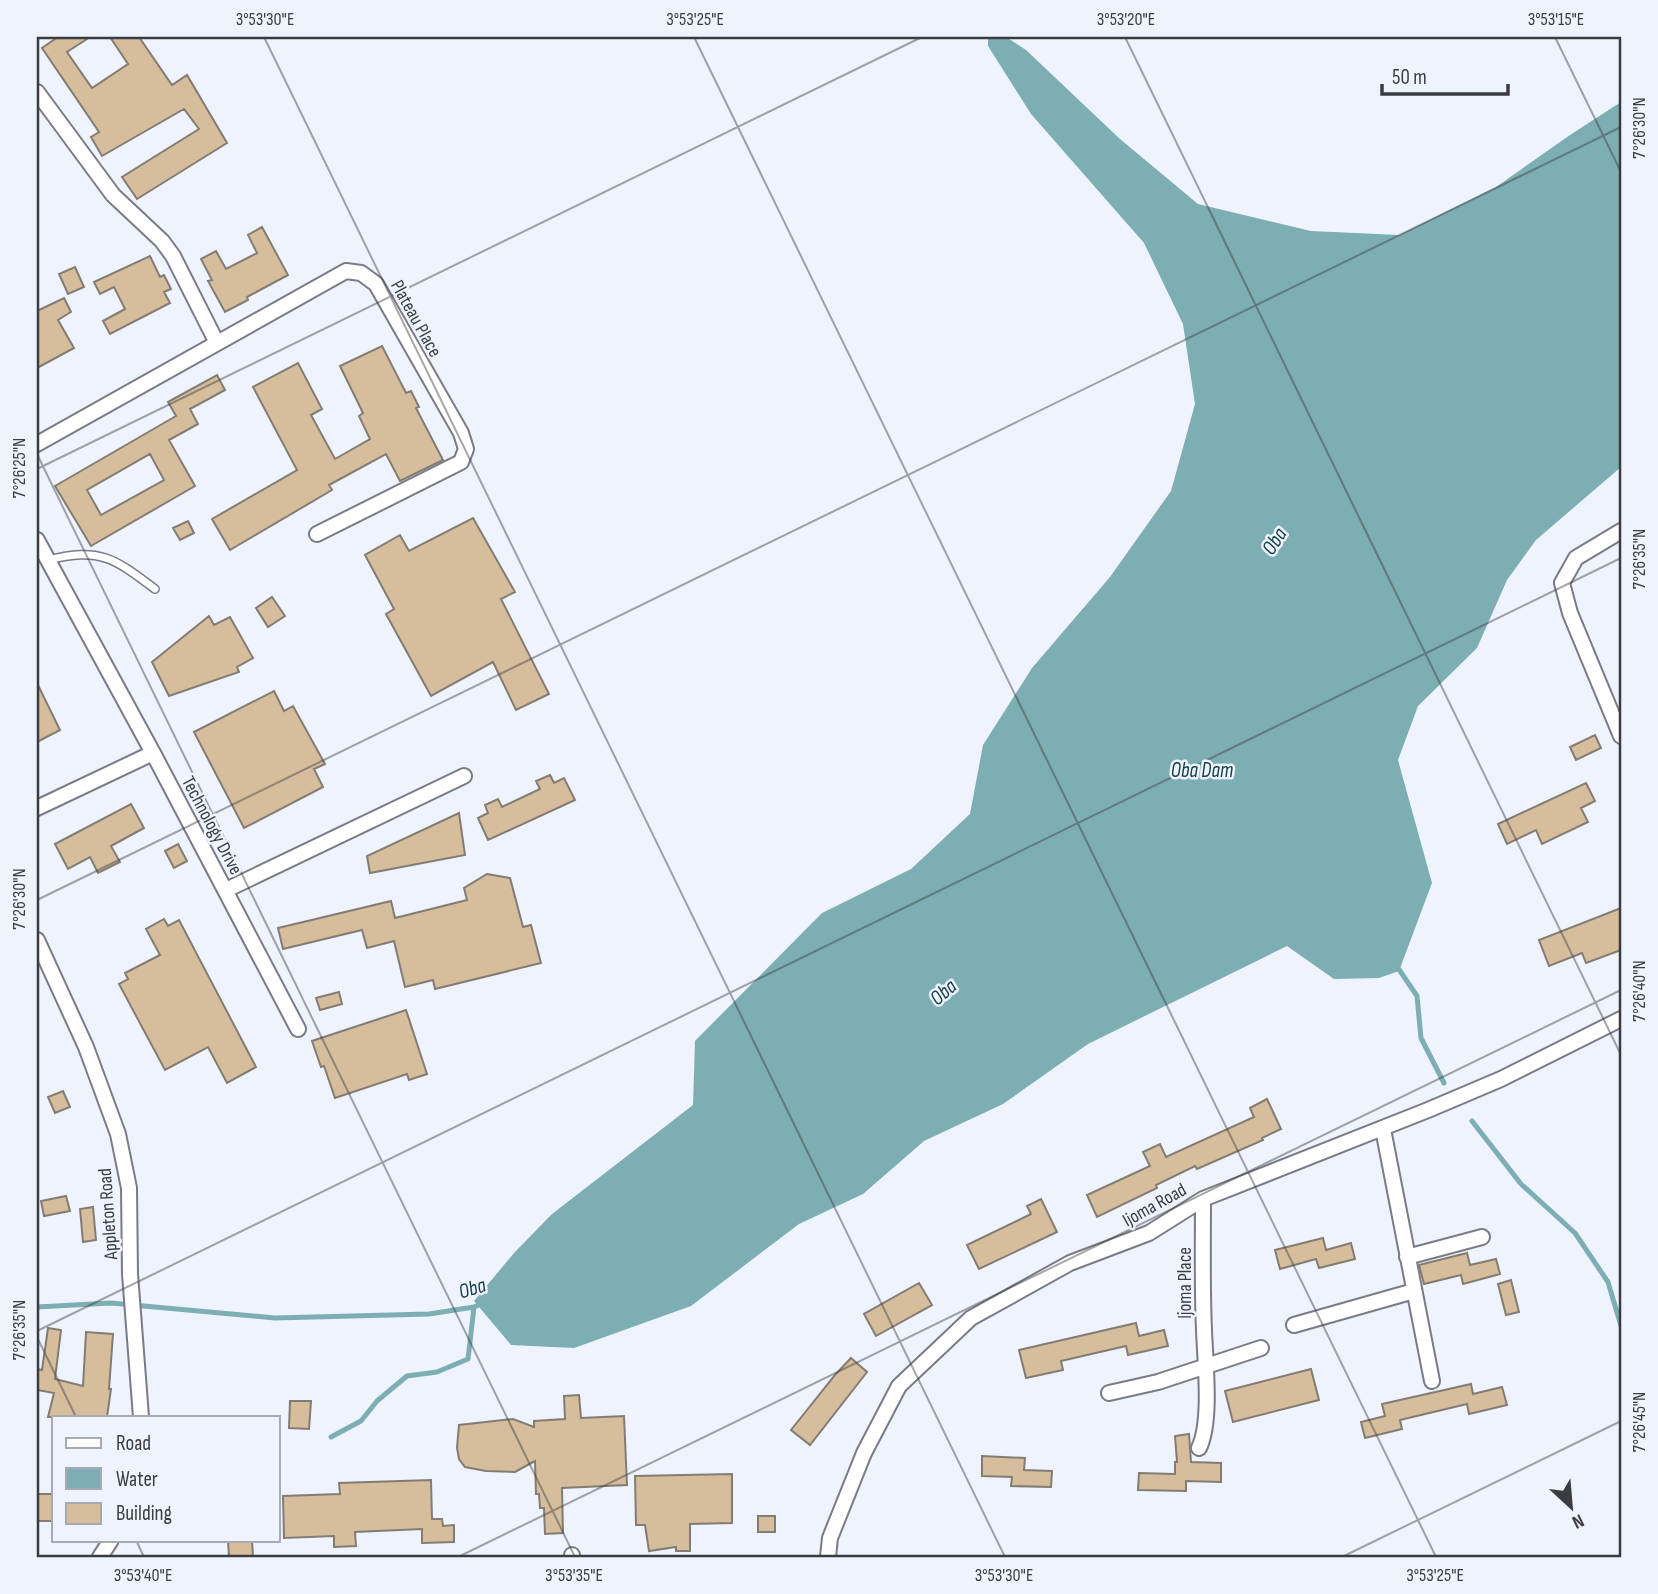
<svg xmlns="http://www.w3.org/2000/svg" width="1658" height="1594" viewBox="0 0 1658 1594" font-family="'Sofia Sans Condensed',sans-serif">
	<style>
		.water { fill: #7caeb4 }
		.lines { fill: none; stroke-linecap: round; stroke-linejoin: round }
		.stream { stroke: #7caeb4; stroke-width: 5 }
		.building { fill: #d6be9c; stroke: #837c74; stroke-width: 2; fill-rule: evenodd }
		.lane-casing { stroke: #797c86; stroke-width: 10 }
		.street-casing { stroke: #797c86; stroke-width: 18 }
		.lane { stroke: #fff; stroke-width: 7 }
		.street { stroke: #fff; stroke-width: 14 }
		.ticks { fill: none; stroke: #3b3c41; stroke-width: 2; stroke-opacity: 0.45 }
		.labels { text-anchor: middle; stroke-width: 5; stroke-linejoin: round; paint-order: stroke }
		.street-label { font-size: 19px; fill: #3b3c41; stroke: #eff3fe }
		.water-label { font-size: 21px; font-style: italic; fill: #124146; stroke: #eff3fe }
		.neatline { fill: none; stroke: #3b3c41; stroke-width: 2.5 }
		.ticks-label { font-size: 18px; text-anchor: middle; fill: #3b3c41 }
	</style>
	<rect width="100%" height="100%" fill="#eff3fe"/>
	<path class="water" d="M988,37H1006L1026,50L1120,139L1198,204L1311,231L1399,235L1496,187L1570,135L1621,102V467L1536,540L1507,580L1477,648L1418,706L1398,760L1432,883L1399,971L1379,978L1334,979L1287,946L1088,1044L1003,1104L924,1141L863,1194L799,1224L691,1306L574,1348L511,1345L474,1301L514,1253L552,1214L693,1105L695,1041L822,913L911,869L970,814L983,745L1032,668L1110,577L1171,491L1195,404L1183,324L1144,243L1031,114L988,46Z"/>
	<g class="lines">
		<path class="stream" d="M1396,965L1417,996L1421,1038L1444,1083
			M1472,1121L1521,1184L1575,1233L1608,1282L1621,1326
			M37,1307L111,1303L275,1318L429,1314L474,1307L483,1303
			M331,1437L361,1421L377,1401L407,1376L437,1372L468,1359L474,1307"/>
	</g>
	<path class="building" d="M58,37H90L67,52L92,88L128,64L110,37H139L172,85L187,75L227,143L137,199L122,177L199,129L184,109L102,156L91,137L99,132L42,48Z
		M262,227L288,275L247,297L248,300L225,312L208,281L212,280L201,259L216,251L226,269L257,253L248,235Z
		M150,256L160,277L164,275L171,289L164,292L170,303L110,334L103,321L125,309L114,287L100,294L94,282Z
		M75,267L84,287L68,294L59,274Z
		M64,298L71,312L58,320L74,348L37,368V311Z
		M382,346L406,393L411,391L419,407L416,408L443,460L400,481L386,454L329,485L332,490L230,550L212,519L297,470L253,387L298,363L322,409L311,415L335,459L370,439L359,416L363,413L340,366Z
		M217,375L225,390L190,409L198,424L169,440L195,486L91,546L55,486L176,416L168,402ZM150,454L164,480L101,515L87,490Z
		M473,518L515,592L501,599L549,694L516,710L493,662L431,696L386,614L394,609L365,555L400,535L409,551Z
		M188,521L194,533L180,540L173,528Z
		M272,597L285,616L268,627L256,608Z
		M209,616L214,625L230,617L253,658L237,667L239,672L169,696L152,662Z
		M37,683L60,730L37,742Z
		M274,691L284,711L293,706L325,764L314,769L323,787L244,828L194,732Z
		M1595,735L1601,748L1576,760L1570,747Z
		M550,775L554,783L564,778L575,800L488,840L478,818L488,813L485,805L498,799L502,807L540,789L536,781Z
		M1586,783L1595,801L1581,808L1588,822L1542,844L1536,830L1507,844L1498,824Z
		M131,804L144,828L111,846L120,862L98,873L90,857L68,869L55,844Z
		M459,813L465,855L370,873L367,856Z
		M178,844L187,861L174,868L165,851Z
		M487,874L510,878L523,927L531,925L541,963L435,989L433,980L405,987L394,941L367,948L362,930L283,949L278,928L391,901L395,918L467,900L464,888Z
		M1621,908V950L1586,963L1582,953L1549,966L1539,940Z
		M164,919L168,926L179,920L256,1067L227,1083L208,1047L165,1070L119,984L128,979L125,973L160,955L146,929Z
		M339,992L342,1004L320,1010L316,998Z
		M406,1010L427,1074L409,1080L407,1074L335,1098L324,1066L321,1067L312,1041Z
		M63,1091L70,1107L55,1113L48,1097Z
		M1267,1099L1281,1129L1262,1138L1263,1140L1197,1169L1195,1166L1156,1185L1157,1188L1097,1217L1087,1195L1150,1166L1143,1152L1160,1144L1166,1157L1254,1117L1250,1108Z
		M66,1196L70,1211L44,1216L41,1201Z
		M1041,1199L1057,1232L979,1269L967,1245L1031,1214L1027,1206Z
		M93,1207L96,1240L83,1242L80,1209Z
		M1323,1238L1326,1250L1351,1243L1355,1259L1319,1268L1316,1259L1280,1269L1275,1250Z
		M1467,1253L1470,1265L1496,1259L1500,1274L1463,1284L1461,1275L1424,1284L1419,1265Z
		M1511,1280L1519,1312L1506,1315L1498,1284Z
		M919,1283L932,1305L876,1336L864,1314Z
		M1136,1323L1139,1336L1164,1330L1168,1346L1128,1355L1126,1346L1061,1361L1063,1370L1026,1378L1019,1350Z
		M48,1328L61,1330L55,1379L83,1386L86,1332L113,1334L109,1389H111L107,1417H48L54,1393L37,1390V1369L42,1370Z
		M851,1358L867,1372L810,1445L791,1430L835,1375Z
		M1311,1369L1319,1400L1233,1422L1225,1391Z
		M1471,1384L1473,1394L1502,1387L1507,1405L1469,1414L1467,1404L1400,1420L1402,1429L1365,1438L1361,1422L1385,1416L1382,1404Z
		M579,1395L581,1418L624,1416L627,1485L562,1488L563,1533L545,1534L544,1508H540L539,1494H536L535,1461L515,1472L486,1471L465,1467L459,1459L457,1448L459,1425L513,1419L534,1427V1421L565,1419L564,1396Z
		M290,1401H311L309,1429L289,1428Z
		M1189,1434L1191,1462L1221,1463V1482L1186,1481V1491L1138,1490L1139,1473L1175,1474V1462H1177L1175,1436Z
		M982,1456L1025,1458L1024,1470L1052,1471L1051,1487L1011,1486L1012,1477L982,1476Z
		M732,1474V1523L690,1524V1551H676V1547L649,1551L645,1525H636L635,1476Z
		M431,1480L432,1519H442L443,1526L454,1525V1542L422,1543V1529L355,1532L356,1546L334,1547V1536L284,1538L283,1496L340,1494L339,1483Z
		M37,1494H54V1521H37Z
		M758,1516H775V1532H758Z
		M228,1540H252L253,1557H229Z"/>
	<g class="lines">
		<defs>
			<path id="lane" d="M48,560C100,547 114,558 155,589"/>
			<path id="street" d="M37,92L113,195L162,241L173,256L217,343
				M37,444L346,271L361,273L376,284L461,433L466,449L461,462L317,534
				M1621,531L1576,558L1562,583L1570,613L1621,736
				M37,540L153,753
				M37,808L153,753L298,1029
				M226,890L464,776
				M37,940L86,1047L118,1134L129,1188L130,1274L141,1417
				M1383,1129L1432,1381
				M1407,1257L1482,1237
				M1294,1325L1414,1291
				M1109,1393L1158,1382L1261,1348
				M1199,1448C1212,1421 1205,1361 1204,1330C1202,1286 1203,1242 1203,1199
				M572,1555V1557
				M100,1557L111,1540
				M828,1557L830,1538L864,1453L899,1386L971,1318L1070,1263L1149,1233L1203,1199L1428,1110L1501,1079L1621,1019"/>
		</defs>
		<use href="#lane" class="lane-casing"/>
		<use href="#street" class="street-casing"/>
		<use href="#lane" class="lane"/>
		<use href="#street" class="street"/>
	</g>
	<path class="ticks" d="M37,37H38M264,37L1005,1557M694,37L1436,1557M1125,37L1621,1055M1555,37L1621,172M37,454L575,1557M37,469L922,37M37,900L1621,127M37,1331L1621,558M37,1337L76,1417M136,1540L144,1557M458,1557L1621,990M1342,1557L1621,1421"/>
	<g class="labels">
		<g class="street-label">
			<text transform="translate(417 318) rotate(61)" y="7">Plateau Place</text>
			<text transform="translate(213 825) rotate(62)" y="7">Technology Drive</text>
			<text transform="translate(1154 1204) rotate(-29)" y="7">Ijoma Road</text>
			<text transform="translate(107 1214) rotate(-94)" y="7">Appleton Road</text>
			<text transform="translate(1184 1283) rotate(-90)" y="7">Ijoma Place</text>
		</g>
		<g class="water-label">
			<text transform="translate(1274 541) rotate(-57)" y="7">Oba</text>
			<text x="1202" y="777">Oba Dam</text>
			<text transform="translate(943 992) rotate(-41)" y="7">Oba</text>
			<text transform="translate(472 1288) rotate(-17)" y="7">Oba</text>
		</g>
	</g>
	<rect width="1658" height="1594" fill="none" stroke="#eff3fe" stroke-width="77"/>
	<rect x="52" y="1416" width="228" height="126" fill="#eff3fe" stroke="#a7aab2" stroke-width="2"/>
	<rect x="66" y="1438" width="35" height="10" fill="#ffffff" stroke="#a7aab2" stroke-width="2"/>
	<text x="116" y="1450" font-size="21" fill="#3b3c41">Road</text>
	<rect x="66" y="1468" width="35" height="21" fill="#7caeb4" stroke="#a7aab2" stroke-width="2"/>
	<text x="116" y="1486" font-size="21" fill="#3b3c41">Water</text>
	<rect x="66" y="1503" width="35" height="21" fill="#d6be9c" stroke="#a7aab2" stroke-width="2"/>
	<text x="116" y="1520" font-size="21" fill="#3b3c41">Building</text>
	<g transform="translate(1571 1507) rotate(154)" stroke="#eff3fe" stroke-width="5" paint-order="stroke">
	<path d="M0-5L12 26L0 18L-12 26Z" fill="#3b3c41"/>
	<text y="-10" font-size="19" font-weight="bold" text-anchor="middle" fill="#3b3c41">N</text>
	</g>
	<path d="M1382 84v10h126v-10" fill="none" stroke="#3b3c41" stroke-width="3.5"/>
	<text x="1392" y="84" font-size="21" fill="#3b3c41" stroke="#eff3fe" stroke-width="5" paint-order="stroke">50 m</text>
	<rect x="38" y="38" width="1582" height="1518" class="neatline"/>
	<g class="ticks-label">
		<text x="265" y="25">3°53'30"E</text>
		<text x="695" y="25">3°53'25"E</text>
		<text x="1126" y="25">3°53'20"E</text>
		<text x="1556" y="25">3°53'15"E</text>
		<text transform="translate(1639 128) rotate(-90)" y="6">7°26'30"N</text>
		<text transform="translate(19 468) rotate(-90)" y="6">7°26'25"N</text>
		<text transform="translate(1639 559) rotate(-90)" y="6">7°26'35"N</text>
		<text transform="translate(19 899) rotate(-90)" y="6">7°26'30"N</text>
		<text transform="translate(1639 991) rotate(-90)" y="6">7°26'40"N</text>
		<text transform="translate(19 1330) rotate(-90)" y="6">7°26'35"N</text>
		<text transform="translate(1639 1422) rotate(-90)" y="6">7°26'45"N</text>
		<text x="143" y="1581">3°53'40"E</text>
		<text x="574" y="1581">3°53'35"E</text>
		<text x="1004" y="1581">3°53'30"E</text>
		<text x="1435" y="1581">3°53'25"E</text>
	</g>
</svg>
